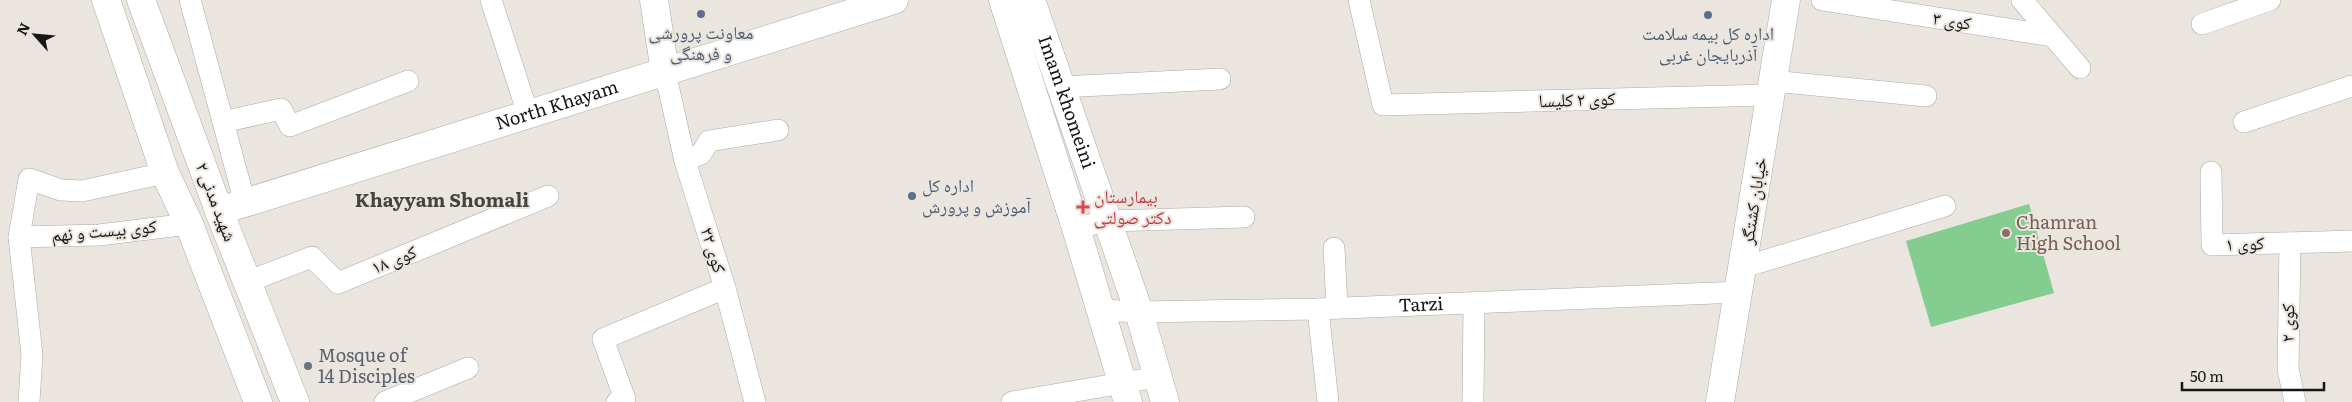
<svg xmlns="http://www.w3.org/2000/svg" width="2352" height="402" viewBox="0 0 2352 402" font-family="Literata,'Noto Naskh Arabic',serif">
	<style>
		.green { fill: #84cc8f }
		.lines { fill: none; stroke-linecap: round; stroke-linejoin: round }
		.street-casing { stroke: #aeaaa4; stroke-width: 22 }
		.secondary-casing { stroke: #aeaaa4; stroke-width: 29 }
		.primary-casing { stroke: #aeaaa4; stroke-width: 29 }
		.street { stroke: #fff; stroke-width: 21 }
		.secondary { stroke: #fff; stroke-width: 28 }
		.primary { stroke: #fff; stroke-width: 28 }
		.service-dot { fill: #5c6f8a; stroke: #eae6df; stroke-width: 2 }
		.health-dot { fill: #e0444e; stroke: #eae6df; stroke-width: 2 }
		.education-dot { fill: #8d6e63; stroke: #eae6df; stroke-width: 2 }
		.worship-dot { fill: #6b7280; stroke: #eae6df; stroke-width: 2 }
		.labels { text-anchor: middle; stroke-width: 4; stroke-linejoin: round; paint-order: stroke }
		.street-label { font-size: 18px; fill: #181614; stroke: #eae6df }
		.service-label { font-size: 18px; fill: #4e5e75; stroke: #eae6df }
		.health-label { font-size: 18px; fill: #be3a42; stroke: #eae6df; text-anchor: start }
		.education-label { font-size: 18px; fill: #785e54; stroke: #eae6df; text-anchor: start }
		.worship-label { font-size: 18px; fill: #5b616d; stroke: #eae6df; text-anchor: start }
		.neighbourhood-label { font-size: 19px; font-weight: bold; fill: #46433d; stroke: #eae6df }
	</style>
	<rect width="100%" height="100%" fill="#eae6df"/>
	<path class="green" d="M2029,204L2054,293L1931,327L1906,241Z"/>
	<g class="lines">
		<defs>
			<g id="street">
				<path d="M190,0L245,203"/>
				<path d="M491,0L528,114"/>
				<path d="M1359,0L1383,105L1770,95"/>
				<path d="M1822,0L2052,36"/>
				<path d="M2022,0L2080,68"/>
				<path d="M2202,24L2270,0"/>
				<path d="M1773,81L1926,96"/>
				<path d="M1061,87L1220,79"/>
				<path d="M223,122L281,109L290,126L408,81"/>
				<path d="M2244,122L2352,86"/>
				<path d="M685,161L701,154L709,141L778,130"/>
				<path d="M2211,172L2212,245L2352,241"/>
				<path d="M1076,228L1108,221L1244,217"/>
				<path d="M19,237L99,235L189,224"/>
				<path d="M2290,243L2288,369L2295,402"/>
				<path d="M1334,248L1337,308"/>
				<path d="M1744,267L1945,206"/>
				<path d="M247,282L312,257L338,283L548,196"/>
				<path d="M725,288L755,402"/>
				<path d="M1318,309L1328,402"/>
				<path id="s1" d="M1101,310L1139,312L1318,309L1740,292"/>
				<path d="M29,402L32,355L19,237L29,179L61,190L82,191L165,173"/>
				<path d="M385,402L468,368"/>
				<path d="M617,402L625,399L603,339L725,288L685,161L665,72"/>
				<path d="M1012,402L1157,377"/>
				<path d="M1473,402L1474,303"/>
			</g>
			<g id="secondary">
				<path d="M106,0L165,173L189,224L258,402"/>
				<path d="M141,0L219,211L295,402"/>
				<path d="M654,0L665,72"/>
				<path id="s2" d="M219,211L894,0"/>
				<path d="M1720,402L1786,0"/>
			</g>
			<g id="primary">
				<path d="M1003,0L1076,228L1128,402"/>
				<path id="s3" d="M1031,0L1139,312L1165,402"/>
			</g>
		</defs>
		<use href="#street" class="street-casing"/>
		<use href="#secondary" class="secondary-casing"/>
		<use href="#primary" class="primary-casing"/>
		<use href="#street" class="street"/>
		<use href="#secondary" class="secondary"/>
		<use href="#primary" class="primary"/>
	</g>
	<g class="service-dot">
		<circle cx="701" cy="14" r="5"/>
		<circle cx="1708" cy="15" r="5"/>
		<circle cx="912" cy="196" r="5"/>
	</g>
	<path class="health-dot" d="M1080.5 199.5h5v5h5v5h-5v5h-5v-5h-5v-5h5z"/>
	<circle class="education-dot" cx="2006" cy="233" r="5"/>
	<circle class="worship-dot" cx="308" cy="366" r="5"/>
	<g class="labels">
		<g class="street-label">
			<text transform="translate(1952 21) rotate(9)" y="6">کوی ۳</text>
			<text transform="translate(1577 100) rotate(-2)" y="6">کوی ۲ کلیسا</text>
			<text dy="6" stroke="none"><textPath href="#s3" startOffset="108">Imam khomeini</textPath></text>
			<text dy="6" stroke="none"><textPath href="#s2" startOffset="354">North Khayam</textPath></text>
			<text transform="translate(1754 201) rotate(-81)" y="6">خیابان کشتگر</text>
			<text transform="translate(216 202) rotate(69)" y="6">شهید مدنی ۲</text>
			<text transform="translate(104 231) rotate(-5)" y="6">کوی بیست و نهم</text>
			<text transform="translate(2245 244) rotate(-2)" y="6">کوی ۱</text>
			<text transform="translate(713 250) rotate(73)" y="6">کوی ۲۲</text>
			<text transform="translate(394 260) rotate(-22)" y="6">کوی ۱۸</text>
			<text dy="6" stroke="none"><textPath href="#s1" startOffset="320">Tarzi</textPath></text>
			<text transform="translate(2288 323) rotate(-89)" y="6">کوی ۲</text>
		</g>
		<g class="service-label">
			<text x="701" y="39">معاونت پرورشی<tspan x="701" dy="21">و فرهنگی</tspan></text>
			<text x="1708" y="40">اداره کل بیمه سلامت<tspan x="1708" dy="21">آذربایجان غربی</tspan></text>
			<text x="922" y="192" text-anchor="start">اداره کل<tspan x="922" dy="21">آموزش و پرورش</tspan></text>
		</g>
		<g class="health-label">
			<text x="1094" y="203">بیمارستان<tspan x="1094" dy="21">دکتر صولتی</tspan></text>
		</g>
		<g class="education-label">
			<text x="2016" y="229">Chamran<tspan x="2016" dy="21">High School</tspan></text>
		</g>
		<g class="worship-label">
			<text x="318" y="362">Mosque of<tspan x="318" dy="21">14 Disciples</tspan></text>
		</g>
		<g class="neighbourhood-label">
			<text x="442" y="207">Khayyam Shomali</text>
		</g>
	</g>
	<g transform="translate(35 35) rotate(297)" stroke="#eae6df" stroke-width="4" paint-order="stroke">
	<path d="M0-4L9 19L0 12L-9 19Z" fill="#181614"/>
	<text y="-8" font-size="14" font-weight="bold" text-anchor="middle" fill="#181614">N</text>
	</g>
	<path d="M2182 382v8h142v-8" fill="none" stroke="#181614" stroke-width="2.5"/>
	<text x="2190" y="382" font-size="15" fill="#181614" stroke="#eae6df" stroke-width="4" paint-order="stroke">50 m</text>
</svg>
